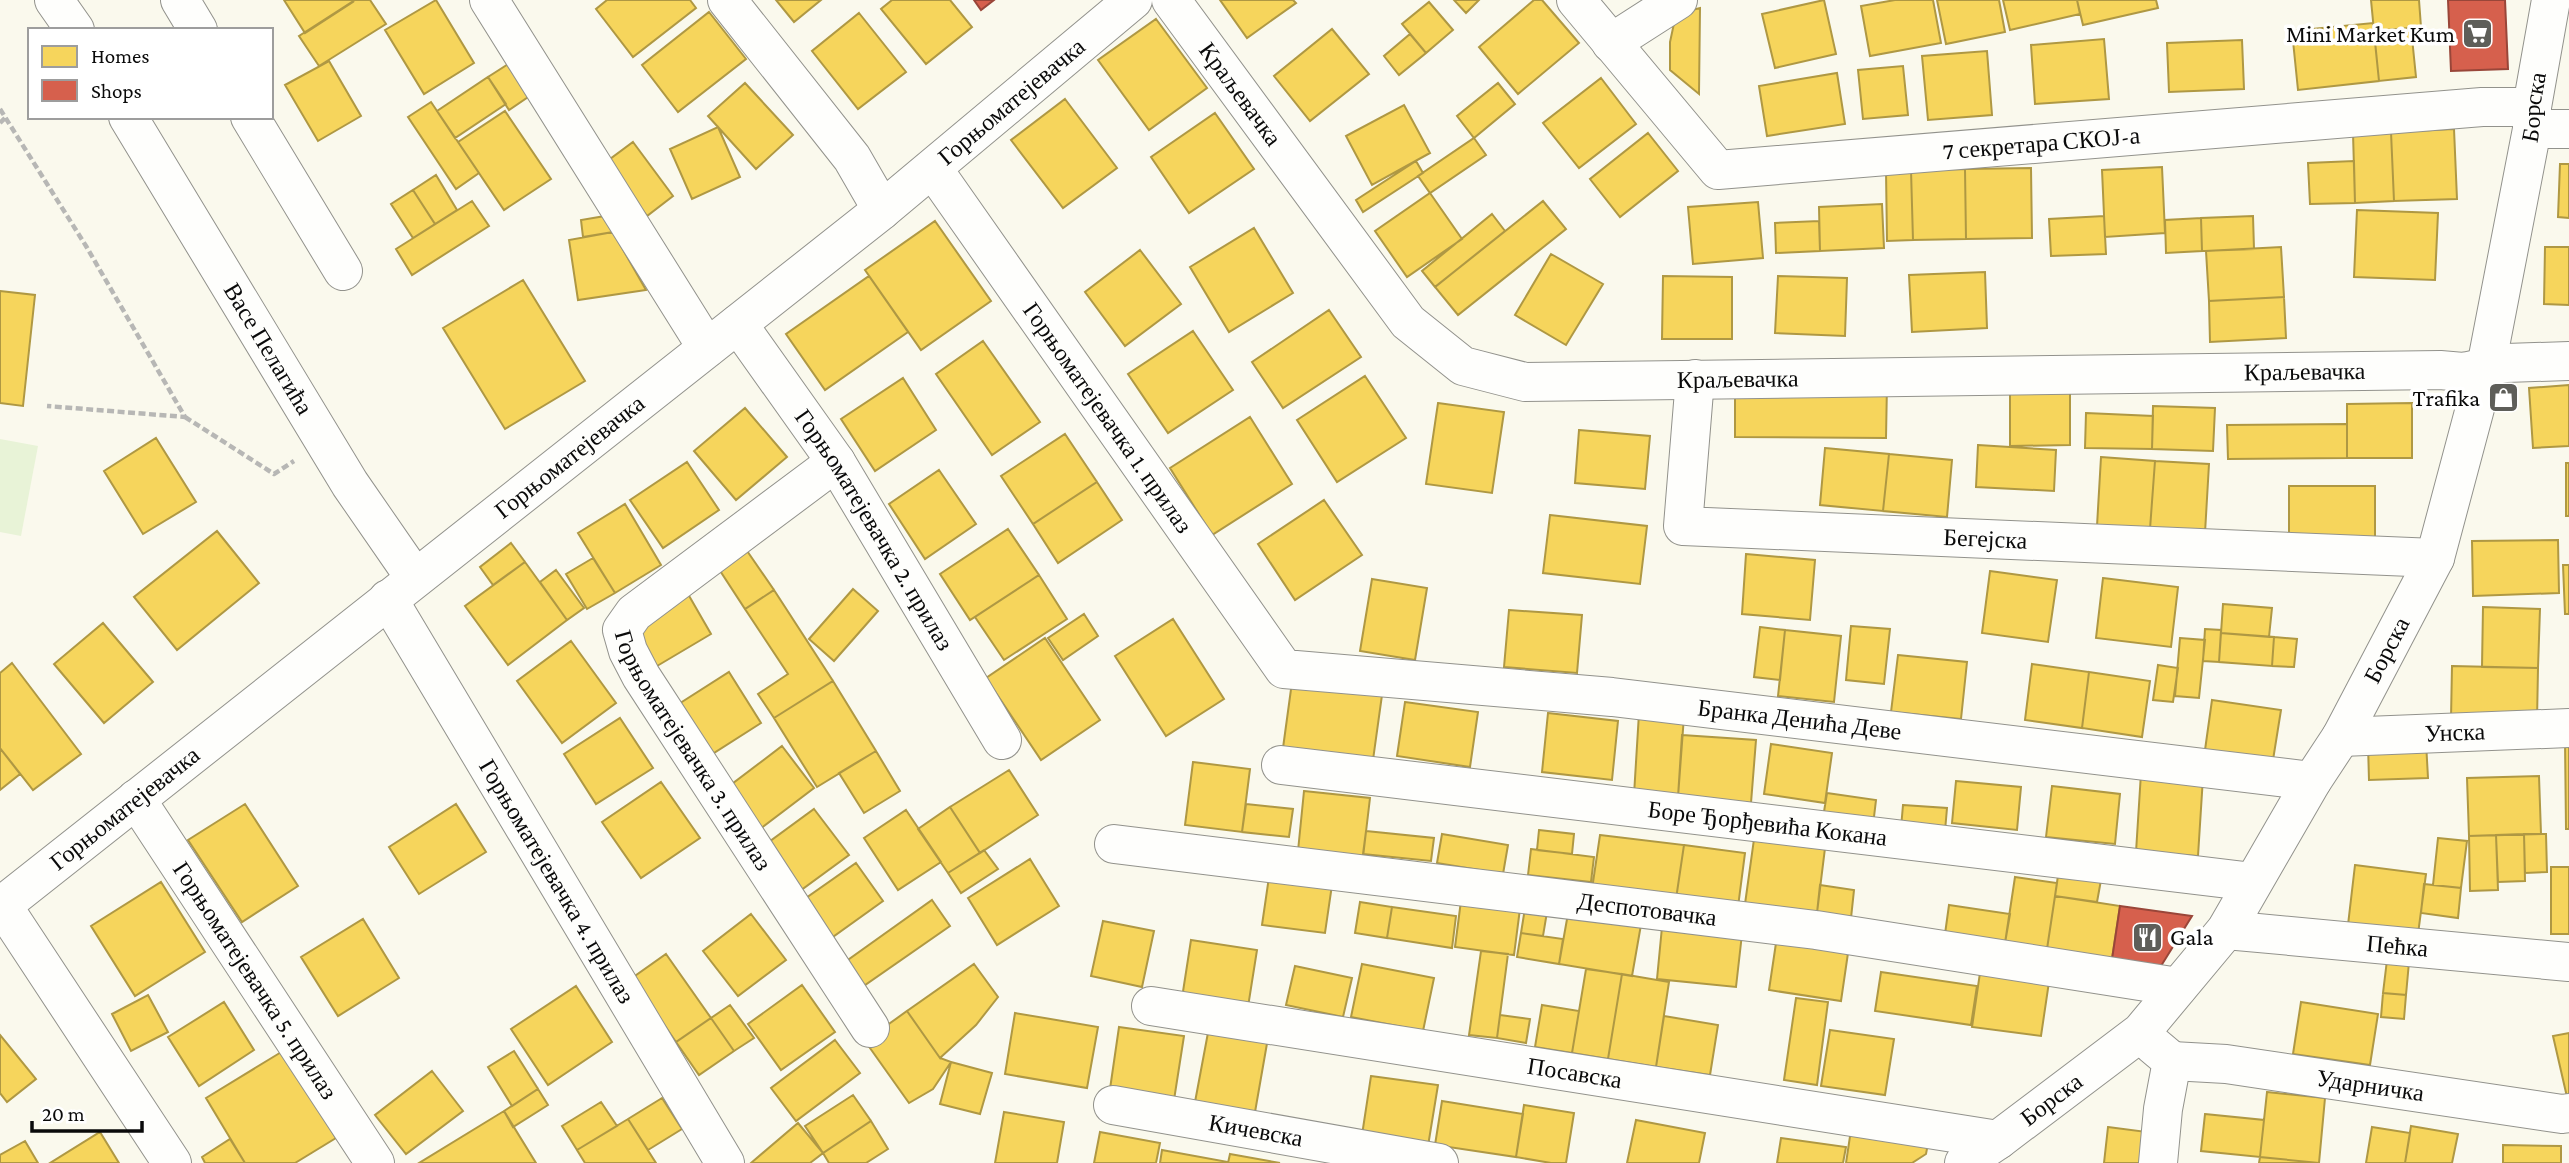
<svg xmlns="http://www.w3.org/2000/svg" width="2569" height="1163" viewBox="0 0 2569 1163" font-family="'Crimson Pro',serif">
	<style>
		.pitch { fill: #e8f3d7 }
		.homes { fill: #f6d55c; stroke: #af9843; stroke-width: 2 }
		.shops { fill: #d6604d; stroke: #994639; stroke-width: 2 }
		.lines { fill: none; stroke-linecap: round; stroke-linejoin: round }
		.minor-casing { stroke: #92928c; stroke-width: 40 }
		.path { stroke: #b7b7b5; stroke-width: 4.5; stroke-dasharray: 7 3.5; stroke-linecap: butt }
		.minor { stroke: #fefefc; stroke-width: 38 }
		.labels { text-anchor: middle; stroke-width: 7; stroke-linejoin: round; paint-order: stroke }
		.poi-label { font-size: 24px; fill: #0a0a0a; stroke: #fff; text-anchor: end }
		.street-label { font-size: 24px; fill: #0a0a0a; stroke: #fff }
	</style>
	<rect width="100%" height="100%" fill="#faf9ed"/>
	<path class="pitch" d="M0,439L38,446L21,536L0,532Z"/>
	<path class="homes" d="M284,0H352L353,2L305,33Z
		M355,0H370L386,24L319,66L299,36Z
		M436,0L474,63L424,94L385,30Z
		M607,0H690L696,8L633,57L596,9Z
		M776,0H821L794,22Z
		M892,0H950L972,27L926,64L881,9Z
		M1220,0H1293L1296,3L1247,38Z
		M1454,0H1479L1466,13Z
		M1534,0H1542L1579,43L1518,94L1479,47Z
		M1824,0L1836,54L1775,68L1762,14Z
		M1895,0H1933L1941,43L1870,56L1861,6Z
		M1937,0H1999L2005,32L1946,44Z
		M2003,0H2077L2080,14L2010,30Z
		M2077,0H2156L2158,8L2083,25Z
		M2371,0H2419L2421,27L2374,31Z
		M1429,2L1453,30L1426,53L1402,24Z
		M1700,8L1699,94L1670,70V42L1676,14Z
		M709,12L746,59L678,112L642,65Z
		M859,13L906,72L858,109L812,51Z
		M1156,19L1207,88L1149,130L1098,60Z
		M2373,23L2379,81L2298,90L2292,31Z
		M2411,28L2416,77L2379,81L2374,31Z
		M1332,29L1369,74L1310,121L1274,76Z
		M1410,34L1426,53L1399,75L1384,56Z
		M2104,39L2109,99L2035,104L2031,45Z
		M2242,40L2244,89L2169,92L2167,43Z
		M1987,51L1992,115L1928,120L1922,56Z
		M329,61L361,116L318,141L285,85Z
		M513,61L534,93L509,110L488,77Z
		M1903,66L1908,115L1863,119L1858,70Z
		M1837,73L1845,124L1767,136L1759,86Z
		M488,77L506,104L455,138L437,111Z
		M1601,78L1636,124L1579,168L1543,123Z
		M745,83L793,135L756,169L708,116Z
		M1498,83L1515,104L1474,138L1457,116Z
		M1065,99L1117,168L1063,208L1011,140Z
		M431,102L479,173L456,189L408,117Z
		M1404,105L1430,153L1372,185L1346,136Z
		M505,111L551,179L504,210L458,142Z
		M1215,113L1254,169L1189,213L1151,157Z
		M718,127L740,177L692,199L670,149Z
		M2454,129L2457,199L2394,201L2391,132Z
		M2391,132L2394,201L2355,203L2353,133Z
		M1648,133L1678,171L1620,217L1590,179Z
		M1474,138L1486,155L1430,193L1418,176Z
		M633,142L673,196L647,216L606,162Z
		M1416,161L1423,173L1363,212L1356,200Z
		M2354,161L2355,203L2310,204L2308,163Z
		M2560,164H2569V218L2558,217Z
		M2162,167L2165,233L2105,237L2102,170Z
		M2031,168L2032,238L1966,239L1965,169Z
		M1965,169L1966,239L1913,240L1911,170Z
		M1911,170L1913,240L1887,241L1886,171Z
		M436,175L457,210L435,224L413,190Z
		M413,190L435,224L413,238L391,204Z
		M1430,193L1462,239L1407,277L1375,231Z
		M472,201L489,226L412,275L396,249Z
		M1543,201L1566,229L1458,315L1435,287Z
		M1758,202L1763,258L1693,264L1688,207Z
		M1882,204L1884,248L1820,251L1819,207Z
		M2357,210L2438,213L2435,280L2354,277Z
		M1492,214L1505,231L1435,287L1422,271Z
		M611,215L613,232L583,237L581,220Z
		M2104,216L2106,254L2051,256L2049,219Z
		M2253,216L2254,249L2202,251L2201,218Z
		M2201,218L2202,251L2166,253L2165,220Z
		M935,221L991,301L921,350L865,270Z
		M1819,221L1820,251L1776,253L1775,223Z
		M1254,228L1293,293L1229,332L1190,267Z
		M613,232L646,290L578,300L569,240Z
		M2281,247L2284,297L2209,301L2206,251Z
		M2545,247H2569V305L2544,304Z
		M1140,250L1181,304L1125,346L1085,292Z
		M1551,254L1603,284L1566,345L1515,315Z
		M1985,272L1987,328L1912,332L1909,275Z
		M869,276L908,332L825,390L786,334Z
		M1663,276L1732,277V339H1662Z
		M1778,276L1847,278L1845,336L1775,333Z
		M523,280L585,381L505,429L443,328Z
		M0,291L35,295L23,406L0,403Z
		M2284,297L2286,338L2210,342L2209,301Z
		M1329,310L1361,357L1283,408L1252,362Z
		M1193,331L1233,390L1168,433L1128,374Z
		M983,341L1040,422L992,455L936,374Z
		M1365,376L1406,438L1337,482L1297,420Z
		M903,378L936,430L875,471L841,419Z
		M1735,383L1887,384L1886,438L1735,437Z
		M2070,385V445L2010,446V386Z
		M2569,385V446L2533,448L2529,388Z
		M1438,403L1504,412L1492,493L1426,484Z
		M2412,403V458H2347V404Z
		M2153,406L2215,408L2213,451L2152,449Z
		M745,408L787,457L736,500L694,451Z
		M2086,413L2153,416L2152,449L2085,448Z
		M1250,417L1292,484L1212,535L1170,468Z
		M2347,424V458L2228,459L2227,425Z
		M1579,430L1650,436L1645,489L1575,483Z
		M1065,434L1097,482L1033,524L1001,476Z
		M156,438L196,502L143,534L104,471Z
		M1978,445L2056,450L2054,491L1976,487Z
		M1825,448L1889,454L1883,511L1820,505Z
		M1889,454L1952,460L1947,517L1883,511Z
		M2101,457L2155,461L2150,529L2097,526Z
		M2155,461L2209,464L2205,533L2150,529Z
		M687,462L719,510L663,548L630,500Z
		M2566,463H2569V516H2566Z
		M939,470L976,524L925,559L889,504Z
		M1097,482L1122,520L1058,563L1033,524Z
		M2289,486H2375V543L2289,544Z
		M1324,500L1362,555L1295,600L1258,544Z
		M625,504L661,565L615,593L578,533Z
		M1550,515L1647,526L1640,584L1543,573Z
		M1008,529L1039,575L970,620L940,574Z
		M217,531L259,583L177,650L134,597Z
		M2558,540L2559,593L2473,596L2472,541Z
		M511,543L525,562L493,585L480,567Z
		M743,545L774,590L745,609L715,563Z
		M1746,554L1815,560L1810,620L1742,614Z
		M593,558L615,593L587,609L566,574Z
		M525,562L567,620L508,665L465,606Z
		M2563,565H2569V614H2565Z
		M556,570L584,608L567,620L540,582Z
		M1990,571L2057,580L2048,642L1982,633Z
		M1039,575L1067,619L1004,660L975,617Z
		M2103,578L2178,587L2171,647L2096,638Z
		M1372,579L1427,588L1415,660L1360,651Z
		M853,589L878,611L834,661L809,639Z
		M774,590L833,681L774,718L758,694L788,674L745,609Z
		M688,594L711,634L652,669L629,630Z
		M2223,604L2272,608L2269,637L2221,633Z
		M2483,607L2540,609L2538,668L2482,667Z
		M1509,610L1582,615L1577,673L1504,667Z
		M1084,614L1098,636L1063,660L1048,638Z
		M1173,619L1224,699L1166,736L1115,656Z
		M103,623L153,682L104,723L54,664Z
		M1851,626L1890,629L1884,684L1846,680Z
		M1760,627L1785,630L1780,680L1754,677Z
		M2205,629L2221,630L2219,662L2203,661Z
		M1785,630L1841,636L1834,702L1778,696Z
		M2221,633L2274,637L2272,666L2219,662Z
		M2274,637L2297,639L2294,667L2272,666Z
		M1045,638L1100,720L1041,760L986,678Z
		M2180,638L2205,640L2199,698L2175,696Z
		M571,641L616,703L562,743L517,681Z
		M1898,655L1967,662L1961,719L1891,712Z
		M12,663L81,754L33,790L0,748V673Z
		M2032,664L2089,672L2082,728L2025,720Z
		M2158,665L2178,668L2173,702L2153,700Z
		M2452,666L2538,668L2537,721L2451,719Z
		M729,672L761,723L706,758L674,707Z
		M2089,672L2150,681L2142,737L2082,728Z
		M833,681L876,751L817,787L774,718Z
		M1292,682L1382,695L1373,760L1283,748Z
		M2212,700L2281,710L2273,760L2205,750Z
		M1405,702L1478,712L1470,767L1397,756Z
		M1548,713L1618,721L1612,780L1542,772Z
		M1639,713L1684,716L1678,797L1634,795Z
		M620,718L653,768L596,804L564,754Z
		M1682,735L1756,740L1751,803L1678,797Z
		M2565,741H2569V829H2566Z
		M2426,742L2428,778L2369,780L2368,745Z
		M1771,744L1832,753L1825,803L1764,794Z
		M782,746L814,788L756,832L724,790Z
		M0,748L20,774L0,790Z
		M876,751L900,791L864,813L839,773Z
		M1193,762L1250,769L1242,832L1185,825Z
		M1009,770L1038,815L980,853L950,807Z
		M2141,773L2203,777L2198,856L2136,852Z
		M2539,776L2541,834L2469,836L2467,778Z
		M1956,781L2021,787L2017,830L1952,823Z
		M661,782L700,838L641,878L602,822Z
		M2052,786L2120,794L2115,844L2046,837Z
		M1304,791L1370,798L1363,857L1298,851Z
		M1827,793L1876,800L1873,825L1823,818Z
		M245,804L298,886L242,922L188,840Z
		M456,804L486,852L419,894L389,847Z
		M1246,804L1293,809L1289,837L1242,832Z
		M1903,805L1947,808L1945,831L1901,828Z
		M950,807L980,853L948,873L918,829Z
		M814,809L849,855L793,896L758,850Z
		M906,810L941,862L898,890L864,838Z
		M1539,830L1574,834L1572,854L1537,850Z
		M1366,831L1434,838L1431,861L1363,854Z
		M1442,834L1508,845L1503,874L1437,863Z
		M2524,834H2546L2547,872L2525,873Z
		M2524,834L2525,881L2498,882L2496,835Z
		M1600,835L1684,845L1676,899L1592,889Z
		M2496,835L2498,890L2470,891L2469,836Z
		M2438,838L2467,841L2461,888L2433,885Z
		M1754,839L1825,848L1817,913L1745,904Z
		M1684,845L1745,853L1738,907L1676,899Z
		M1531,849L1594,857L1591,882L1528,875Z
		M984,850L998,869L961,893L948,873Z
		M1030,859L1059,906L997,945L968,898Z
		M2060,862L2103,869L2097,902L2055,896Z
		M856,863L883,901L823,944L796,905Z
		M2355,865L2426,874L2418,934L2348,925Z
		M2551,867H2569V934H2551Z
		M1270,870L1333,878L1325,933L1262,925Z
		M2015,877L2057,883L2047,949L2005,943Z
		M161,882L205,952L135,996L91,926Z
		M2424,884L2461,888L2458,918L2421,913Z
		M1820,885L1854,890L1851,918L1817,913Z
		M1462,893L1521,901L1514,955L1455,947Z
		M2055,896L2120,906L2112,959L2047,949Z
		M932,900L950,926L855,992L838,967Z
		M1360,902L1392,907L1387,938L1355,933Z
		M1526,902L1548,906L1543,936L1521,933Z
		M1949,905L2010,914L2005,943L1945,934Z
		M1392,907L1456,916L1452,948L1387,938Z
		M1569,908L1642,919L1632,976L1559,964Z
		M751,914L786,960L738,996L703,951Z
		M363,919L399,978L338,1016L301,957Z
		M1103,921L1154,931L1142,987L1091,976Z
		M1662,927L1742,934L1736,987L1657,979Z
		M1521,933L1563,939L1559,964L1517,957Z
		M1191,940L1257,950L1248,1007L1182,998Z
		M1776,943L1848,953L1841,1001L1769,990Z
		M1481,951L1508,954L1497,1038L1469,1035Z
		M666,954L711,1018L676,1042L632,978Z
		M2387,960L2409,962L2406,995L2383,993Z
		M974,964L998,997L976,1025L940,1058L907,1011Z
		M1362,964L1434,978L1423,1031L1351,1017Z
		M1295,966L1352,978L1343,1017L1286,1005Z
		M1981,966L2050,975L2041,1036L1972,1027Z
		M1586,969L1622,974L1608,1059L1572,1053Z
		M1881,972L1977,986L1971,1025L1875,1011Z
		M1622,974L1669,982L1656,1067L1608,1059Z
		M802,985L835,1032L781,1070L748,1024Z
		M576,986L612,1042L548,1085L511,1029Z
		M2383,993L2406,995L2404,1019L2381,1017Z
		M148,995L168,1032L131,1051L112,1014Z
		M1796,998L1828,1002L1817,1085L1784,1080Z
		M224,1002L254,1050L199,1086L168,1037Z
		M2301,1002L2378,1014L2370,1065L2293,1054Z
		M730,1005L754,1038L734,1051L711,1018Z
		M1542,1005L1579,1011L1572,1053L1535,1047Z
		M907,1011L940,1058L951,1062L933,1089L909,1103L865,1041Z
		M1015,1013L1098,1027L1087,1088L1005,1074Z
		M1500,1015L1530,1019L1526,1043L1497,1038Z
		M1664,1016L1718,1025L1710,1075L1656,1067Z
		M711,1018L734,1051L699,1075L676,1042Z
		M1210,1022L1269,1032L1255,1112L1195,1102Z
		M1119,1027L1184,1036L1174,1100L1110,1089Z
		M1830,1030L1894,1039L1885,1095L1821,1086Z
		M2569,1033V1097H2567L2553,1036Z
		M0,1035L36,1079L7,1102L0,1093Z
		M835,1040L860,1073L796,1121L771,1088Z
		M283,1051L336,1138L295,1163H245L206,1098Z
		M514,1051L538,1089L512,1106L488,1067Z
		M951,1062L992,1073L980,1114L940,1104Z
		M432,1071L463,1111L406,1154L375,1115Z
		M1371,1076L1438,1085L1428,1146L1362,1135Z
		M538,1089L548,1105L513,1127L504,1111Z
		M2267,1092L2325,1098L2319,1163L2260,1157Z
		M853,1095L871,1121L823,1153L805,1126Z
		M662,1098L682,1129L648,1150L628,1119Z
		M1442,1101L1523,1114L1516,1157L1435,1145Z
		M601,1102L617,1126L577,1150L562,1126Z
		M1524,1105L1574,1113L1566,1163H1551L1516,1157Z
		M504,1111L536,1163H419Z
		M1004,1112L1064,1122L1057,1163H995Z
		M2205,1114L2264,1120L2260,1157L2201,1151Z
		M628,1119L656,1163H585L577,1150Z
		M1636,1120L1705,1133L1699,1163H1627Z
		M871,1121L888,1149L866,1163H829L823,1153Z
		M798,1123L823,1153L810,1163H751Z
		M1852,1123L1930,1133L1926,1154L1912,1163H1846Z
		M2411,1126L2458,1134L2452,1163H2405Z
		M2108,1127L2147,1132L2144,1163H2104Z
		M2372,1127L2410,1133L2405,1163H2366Z
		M100,1132L119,1163H50Z
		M1100,1132L1160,1143L1156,1163H1094Z
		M1781,1138L1846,1147L1843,1163H1777Z
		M230,1139L245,1163H205L202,1157Z
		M25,1141L38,1163H0V1155Z
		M2503,1145L2561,1146V1163H2503Z
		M1162,1150L1228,1162V1163H1160Z
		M1230,1154L1280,1163H1228Z
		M2260,1157L2319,1163H2259Z"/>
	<path class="shops" d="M974,0H994L981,10Z
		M2448,0H2505L2508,69L2451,71Z
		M2120,906L2192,916L2161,966L2112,959Z"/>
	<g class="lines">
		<defs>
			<g id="minor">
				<path d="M54,0L75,30"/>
				<path d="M180,0L198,30"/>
				<path d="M489,0L707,348"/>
				<path d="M727,0L852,158L882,210"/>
				<path id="s1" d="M1171,0L1408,322L1463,366L1525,382L2440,370L2463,372L2506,363L2569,361"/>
				<path id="s2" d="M1576,0L1718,170L2482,107H2532"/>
				<path d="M1611,43L1678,0"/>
				<path id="s3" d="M128,117L350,484L415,578"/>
				<path d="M250,117L343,271"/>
				<path d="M2532,129H2569"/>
				<path id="s4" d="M933,169L1284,669L1612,697L2312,781"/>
				<path id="s5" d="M738,324L836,462L1002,740"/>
				<path id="s6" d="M1695,379L1683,526L2435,558"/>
				<path id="s7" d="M836,462L634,613L622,630L628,651L641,676L870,1028"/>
				<path id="s8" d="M388,599L725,1163"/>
				<path id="s9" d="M2341,737L2569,728"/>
				<path id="s10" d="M1281,765L2253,882"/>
				<path id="s11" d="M136,799L375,1163"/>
				<path id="s12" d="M1114,844L1816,930L2178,987"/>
				<path d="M0,902L172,1163"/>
				<path id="s13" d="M0,907L882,210L1133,0"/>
				<path id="s14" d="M2226,930L2569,962"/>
				<path id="s15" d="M1151,1006L1998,1140"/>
				<path d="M2153,1045L2172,1061L2163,1109L2158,1163"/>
				<path id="s16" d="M2172,1061L2226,1064L2562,1114L2569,1113"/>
				<path id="s17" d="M1113,1105L1439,1163"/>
				<path id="s18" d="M1964,1163L1998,1140L2141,1032L2226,930L2312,781L2341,737L2435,558L2486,367L2532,129V107L2551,0"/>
			</g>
		</defs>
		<use href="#minor" class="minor-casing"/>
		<path class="path" d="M0,109L86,246L185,417L47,406
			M0,123L5,118
			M185,417L274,474L294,461"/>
		<use href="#minor" class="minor"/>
	</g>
	<defs>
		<symbol id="supermarket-square" viewBox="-11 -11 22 22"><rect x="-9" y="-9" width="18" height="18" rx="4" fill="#5e5e59" stroke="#fff"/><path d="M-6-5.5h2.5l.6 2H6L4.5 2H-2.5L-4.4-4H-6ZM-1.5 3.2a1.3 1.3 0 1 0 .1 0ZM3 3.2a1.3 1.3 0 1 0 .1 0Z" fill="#fff"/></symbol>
		<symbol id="shop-square" viewBox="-11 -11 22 22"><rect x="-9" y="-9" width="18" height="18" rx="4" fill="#5e5e59" stroke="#fff"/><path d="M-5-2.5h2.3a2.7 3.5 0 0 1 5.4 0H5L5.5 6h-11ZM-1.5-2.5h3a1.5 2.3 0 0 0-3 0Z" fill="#fff"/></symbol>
		<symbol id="restaurant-square" viewBox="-11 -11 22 22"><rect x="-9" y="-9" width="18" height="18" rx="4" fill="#5e5e59" stroke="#fff"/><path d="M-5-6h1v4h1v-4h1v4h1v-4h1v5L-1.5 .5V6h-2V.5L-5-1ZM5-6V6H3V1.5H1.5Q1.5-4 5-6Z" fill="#fff"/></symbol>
	</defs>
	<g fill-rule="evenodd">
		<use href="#supermarket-square" x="2460" y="16" width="35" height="35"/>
		<use href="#shop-square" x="2486" y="380" width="35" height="35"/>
		<use href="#restaurant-square" x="2130" y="920" width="35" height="35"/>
	</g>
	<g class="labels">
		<g class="poi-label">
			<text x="2455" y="42">Mini Market Kum</text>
			<text x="2480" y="406">Trafika</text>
			<text x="2170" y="945" text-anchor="start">Gala</text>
		</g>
		<g class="street-label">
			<text dy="8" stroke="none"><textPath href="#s1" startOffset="117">Краљевачка</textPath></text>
			<text dy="8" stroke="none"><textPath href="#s13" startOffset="1293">Горњоматејевачка</textPath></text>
			<text dy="8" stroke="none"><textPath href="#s18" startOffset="1242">Борска</textPath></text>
			<text dy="8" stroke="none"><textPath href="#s2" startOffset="546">7 секретара СКОЈ-а</textPath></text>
			<text dy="8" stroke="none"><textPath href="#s3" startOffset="271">Васе Пелагића</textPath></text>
			<text dy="8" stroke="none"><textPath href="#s1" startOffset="1314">Краљевачка</textPath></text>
			<text dy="8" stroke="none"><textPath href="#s1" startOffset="747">Краљевачка</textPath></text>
			<text dy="8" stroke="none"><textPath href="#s4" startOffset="304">Горњоматејевачка 1. прилаз</textPath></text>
			<text dy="8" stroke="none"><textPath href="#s13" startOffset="726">Горњоматејевачка</textPath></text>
			<text dy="8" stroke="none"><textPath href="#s5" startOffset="247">Горњоматејевачка 2. прилаз</textPath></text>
			<text dy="8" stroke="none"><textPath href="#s6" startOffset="450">Бегејска</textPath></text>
			<text dy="8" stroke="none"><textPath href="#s18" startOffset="676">Борска</textPath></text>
			<text dy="8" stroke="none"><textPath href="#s4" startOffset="1129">Бранка Денића Деве</textPath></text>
			<text dy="8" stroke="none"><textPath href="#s9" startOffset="114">Унска</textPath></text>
			<text dy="8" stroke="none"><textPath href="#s7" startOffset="413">Горњоматејевачка 3. прилаз</textPath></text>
			<text dy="8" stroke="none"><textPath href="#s13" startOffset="159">Горњоматејевачка</textPath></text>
			<text dy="8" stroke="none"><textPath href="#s10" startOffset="490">Боре Ђорђевића Кокана</textPath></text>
			<text dy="8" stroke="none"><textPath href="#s8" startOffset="329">Горњоматејевачка 4. прилаз</textPath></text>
			<text dy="8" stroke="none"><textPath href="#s12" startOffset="537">Деспотовачка</textPath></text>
			<text dy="8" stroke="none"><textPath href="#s14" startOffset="172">Пећка</textPath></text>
			<text dy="8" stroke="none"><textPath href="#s11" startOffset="217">Горњоматејевачка 5. прилаз</textPath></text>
			<text dy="8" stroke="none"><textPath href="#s15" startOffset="429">Посавска</textPath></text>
			<text dy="8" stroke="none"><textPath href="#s16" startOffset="200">Ударничка</textPath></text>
			<text dy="8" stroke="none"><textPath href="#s18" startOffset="108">Борска</textPath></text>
			<text dy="8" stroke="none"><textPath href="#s17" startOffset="145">Кичевска</textPath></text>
		</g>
	</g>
	<rect x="28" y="28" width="245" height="91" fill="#ffffff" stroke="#9d9d9d" stroke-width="2"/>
	<rect x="42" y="46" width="35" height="21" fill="#f6d55c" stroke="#9d9d9d" stroke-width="2"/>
	<text x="91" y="63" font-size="21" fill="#0a0a0a">Homes</text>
	<rect x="42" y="80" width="35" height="21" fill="#d6604d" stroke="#9d9d9d" stroke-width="2"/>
	<text x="91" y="98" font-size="21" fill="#0a0a0a">Shops</text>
	<path d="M32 1121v10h110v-10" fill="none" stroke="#0a0a0a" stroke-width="3.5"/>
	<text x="42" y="1121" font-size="21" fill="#0a0a0a" stroke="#ffffff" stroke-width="5" paint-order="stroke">20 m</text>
</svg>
